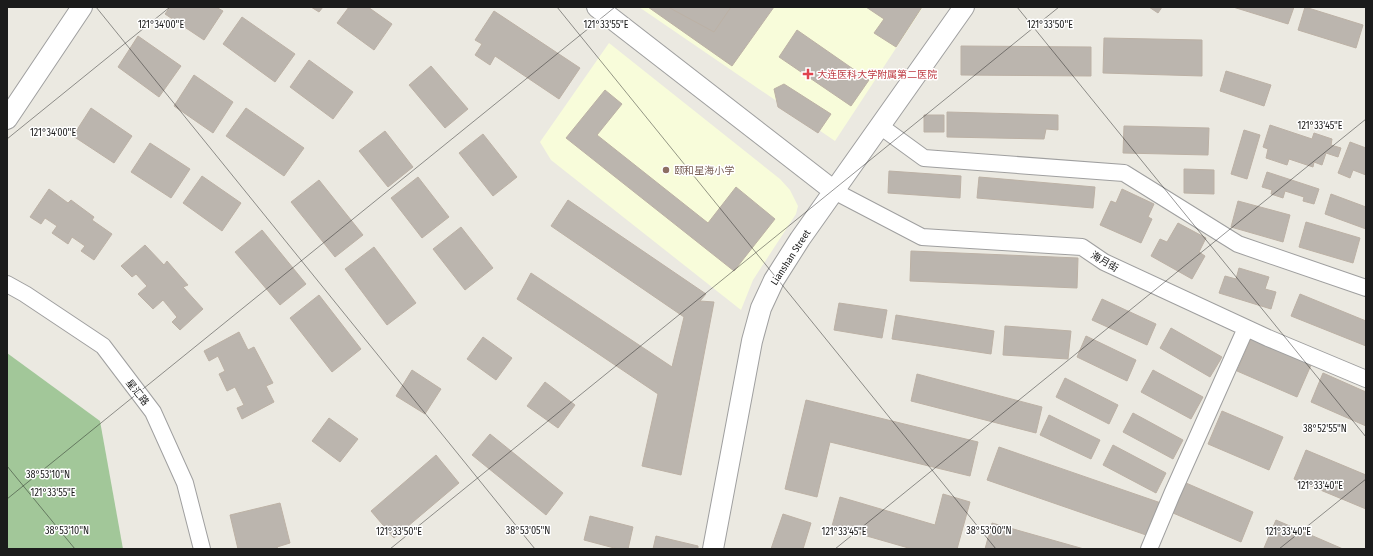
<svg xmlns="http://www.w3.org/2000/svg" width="1373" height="556" viewBox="0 0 1373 556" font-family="'Fira Sans Condensed','Noto Sans SC',sans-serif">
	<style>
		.education { fill: #f8fcda }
		.forest { fill: #a2c799 }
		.building { fill: #bbb5ae; stroke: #bcb1a5 }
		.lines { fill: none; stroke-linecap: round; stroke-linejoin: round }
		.minor-casing { stroke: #9f9f9f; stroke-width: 18 }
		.tertiary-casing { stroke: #9f9f9f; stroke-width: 22 }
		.minor { stroke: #fff; stroke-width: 16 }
		.tertiary { stroke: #fff; stroke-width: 20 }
		.ticks { fill: none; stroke: #1b1b1b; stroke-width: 1; stroke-opacity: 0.45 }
		.health-dot { fill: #e0444e; stroke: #fff; stroke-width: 1.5 }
		.education-dot { fill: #8d6e63; stroke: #fff; stroke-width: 1.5 }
		.labels { text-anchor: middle; stroke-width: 3; stroke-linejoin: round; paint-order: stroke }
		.health-label { font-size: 10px; fill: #be3a42; stroke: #fff; text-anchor: start }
		.education-label { font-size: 10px; fill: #785e54; stroke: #fff; text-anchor: start }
		.street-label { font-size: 10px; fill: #1b1b1b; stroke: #fff }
		.ticks-label { font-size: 10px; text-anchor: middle; fill: #1b1b1b; stroke: #fff; stroke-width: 3; stroke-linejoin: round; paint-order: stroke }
	</style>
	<rect width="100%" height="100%" fill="#ebe9e1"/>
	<path class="education" d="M639,7H923L835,141Z
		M609,43L780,179L790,190L798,206L796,214L753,280L741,310L551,160L540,142Z"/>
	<path class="forest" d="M7,353L100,421L123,549H7Z"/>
	<path class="building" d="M170,7H216L223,11L204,40L165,14Z
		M311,7H323L319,12Z
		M349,7H368L392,24L374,50L337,23Z
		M648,7H774L732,66Z
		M668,7H731L714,32Z
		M866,7H922L896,47L874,33L884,19Z
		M1149,7H1162L1158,13Z
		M1233,7H1294L1288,24Z
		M1305,7L1363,25L1356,48L1298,30Z
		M494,11L580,68L559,99L495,56L490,65L475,55L482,44L475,40Z
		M242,17L295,54L275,82L223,44Z
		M797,30L869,80L851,106L779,57Z
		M138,36L181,66L159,97L118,67Z
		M1104,38L1202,40V76L1103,73Z
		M961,46L1091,47V76L961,75Z
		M309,60L353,92L333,119L290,87Z
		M431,66L468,109L445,128L409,85Z
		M1226,71L1271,85L1264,106L1220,91Z
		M194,75L233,102L213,133L174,106Z
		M784,84L831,114L818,133L778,107L774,89Z
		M605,90L622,104L597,135L708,223L736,187L775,219L734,271L566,138Z
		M91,108L132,136L114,163L73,136Z
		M246,108L304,148L284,176L226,136Z
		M947,112L1058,115V130L1046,129L1044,139L947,137Z
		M924,115H944V132H924Z
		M1270,125L1312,139L1314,133L1332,139L1331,145L1341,148L1338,157L1326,153L1322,165L1314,162L1313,167L1289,159L1287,165L1266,158L1268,149L1263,147Z
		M1124,126L1209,128L1208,155L1123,153Z
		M1244,130L1260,135L1247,179L1231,174Z
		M385,131L413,167L388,187L359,151Z
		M483,134L517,177L493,196L459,153Z
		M1350,142L1366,148V175L1353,170L1350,178L1338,173Z
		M150,143L190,169L171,198L131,172Z
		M1184,169L1214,170V194L1184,193Z
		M889,171L961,176L960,198L888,193Z
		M1267,172L1319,189L1314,204L1303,201L1304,197L1285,191L1283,198L1271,194L1272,190L1262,187Z
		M202,176L241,203L222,231L183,203Z
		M418,177L449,217L422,238L391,198Z
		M979,177L1095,187L1093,208L977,198Z
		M319,180L363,235L335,257L291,202Z
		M49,189L68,203L71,200L94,217L92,220L112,234L94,260L81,251L85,246L72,237L68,244L52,233L57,226L45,218L41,224L30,217Z
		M1122,189L1154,204L1148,217L1152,219L1141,243L1100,225L1111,201L1116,203Z
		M1331,194L1366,207V229L1325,214Z
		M568,200L706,294L700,301L714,302L681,475L642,466L658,394L517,299L531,273L672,367L684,317L551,226Z
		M1238,201L1290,215L1283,242L1231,227Z
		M1306,222L1360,238L1353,263L1299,247Z
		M1178,223L1206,238L1199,252L1205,256L1192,279L1151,256L1160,239L1167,242Z
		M461,227L493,268L465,290L433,249Z
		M262,230L306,284L280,305L235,252Z
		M145,245L164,265L167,261L188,285L183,287L203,309L180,330L172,322L177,317L163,300L153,309L138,294L147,286L136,274L132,277L121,266Z
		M374,247L416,303L387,325L345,269Z
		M911,251L1078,258L1077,288L910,281Z
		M1239,268L1269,277L1265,289L1276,292L1271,309L1219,293L1225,276L1236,279Z
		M1300,294L1366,321V346L1291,316Z
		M319,295L361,349L332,372L290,318Z
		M1102,299L1156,324L1147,345L1092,320Z
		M839,303L887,310L882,338L834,330Z
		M896,315L994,331L991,354L892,339Z
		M1005,326L1071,331L1068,359L1003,355Z
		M1171,328L1222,357L1210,377L1160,348Z
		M239,332L248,350L254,347L273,383L266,386L274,402L242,419L237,408L244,405L235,387L227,391L219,374L225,371L218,356L209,361L204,351Z
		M1086,336L1136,360L1127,381L1077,357Z
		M483,337L512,358L496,380L467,359Z
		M1251,339L1311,365L1297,397L1237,371Z
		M412,370L441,389L425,414L396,396Z
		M1153,370L1203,397L1191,419L1141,392Z
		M1323,373L1366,392V426L1311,402Z
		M917,374L1042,407L1036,433L911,401Z
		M1065,378L1118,405L1109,424L1056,397Z
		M545,382L575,405L558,428L527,406Z
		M806,400L978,442L970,476L830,442L817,497L785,489Z
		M1222,411L1283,437L1269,470L1208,444Z
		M1133,413L1183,440L1173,459L1123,432Z
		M1049,415L1100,440L1091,459L1040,435Z
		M329,418L358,439L340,462L312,441Z
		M490,434L563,493L546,515L472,455Z
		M1113,445L1166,473L1156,493L1103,465Z
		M999,447L1161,503L1149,536L987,480Z
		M1306,450L1366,475V509L1294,479Z
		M436,455L459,483L394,538L371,511Z
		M1186,483L1253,512L1241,542L1173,513Z
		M943,494L970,502L957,549H912L832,526L840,497L935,525Z
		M280,503L290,543L277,547L278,549H238L230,515Z
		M783,514L811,523L803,549H771Z
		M590,516L633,527L628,549H618L584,540Z
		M1276,520L1343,549H1267L1264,548Z
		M992,523L1084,549H985Z
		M656,536L698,546V549H653Z"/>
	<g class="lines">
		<defs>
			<path id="minor" d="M880,126L924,158L1124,173L1238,244L1366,288
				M834,191L922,237L1082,247L1104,262L1268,338L1366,379
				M7,284L25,294L103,346L153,412L185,483L202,549
				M1149,549L1172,494L1246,328"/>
			<path id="tertiary" d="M597,7L834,191
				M7,119L82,7
				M713,549L752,341L761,308L774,280L800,239L964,7"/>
		</defs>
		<use href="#minor" class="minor-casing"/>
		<use href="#tertiary" class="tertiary-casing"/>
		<use href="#minor" class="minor"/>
		<use href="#tertiary" class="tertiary"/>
	</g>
	<path class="ticks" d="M96,7L535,549M557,7L996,549M1017,7L1366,437M7,139L170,7M7,466L75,549M7,499L615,7M390,549L1059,7M835,549L1366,119M1279,549L1366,479"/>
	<path class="health-dot" d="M806 68h4v4h4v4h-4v4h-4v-4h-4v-4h4z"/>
	<circle class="education-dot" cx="666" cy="170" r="4"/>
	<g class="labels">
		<g class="health-label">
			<text x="817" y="78">大连医科大学附属第二医院</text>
		</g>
		<g class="education-label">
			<text x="674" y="174">颐和星海小学</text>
		</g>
		<g class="street-label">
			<text transform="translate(790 257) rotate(-57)" y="4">Lianshan Street</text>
			<text transform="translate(1105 261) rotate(30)" y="4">海月街</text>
			<text transform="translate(138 392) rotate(52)" y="4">星汇路</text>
		</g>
	</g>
	<g class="ticks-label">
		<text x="161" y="28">121°34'00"E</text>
		<text x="606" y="28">121°33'55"E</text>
		<text x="1050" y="28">121°33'50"E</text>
		<text x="1320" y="129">121°33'45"E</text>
		<text x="53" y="136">121°34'00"E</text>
		<text x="1325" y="432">38°52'55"N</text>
		<text x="48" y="478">38°53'10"N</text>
		<text x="1320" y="489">121°33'40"E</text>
		<text x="53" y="496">121°33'55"E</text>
		<text x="67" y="534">38°53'10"N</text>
		<text x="528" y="534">38°53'05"N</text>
		<text x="989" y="534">38°53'00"N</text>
		<text x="399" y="535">121°33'50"E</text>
		<text x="844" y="535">121°33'45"E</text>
		<text x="1288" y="535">121°33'40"E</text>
	</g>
	<rect width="1373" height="556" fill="none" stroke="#1b1b1b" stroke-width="16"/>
</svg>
